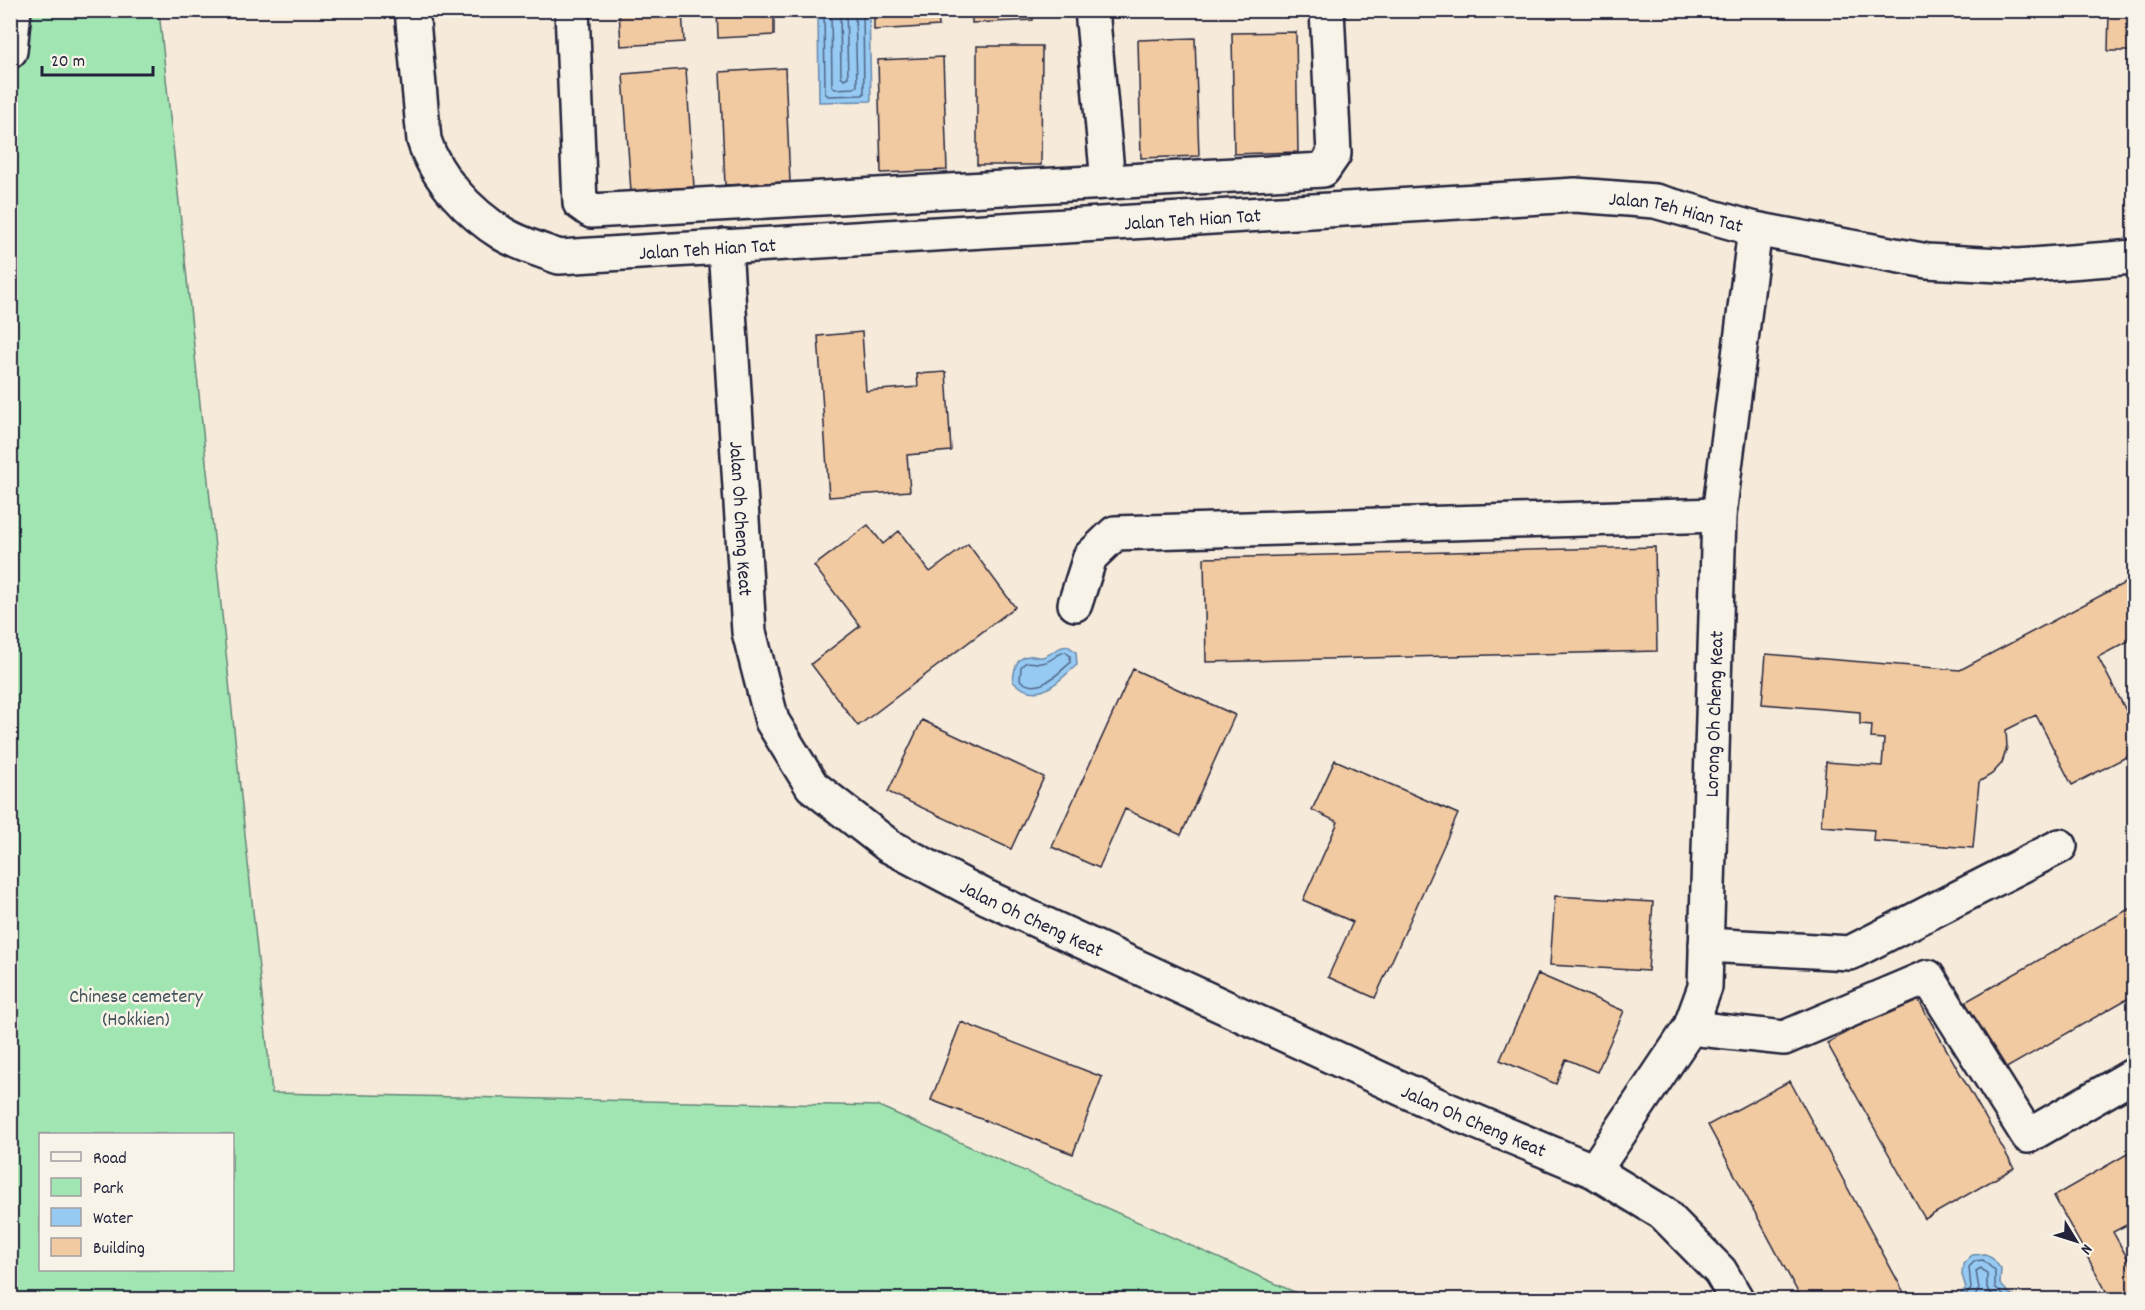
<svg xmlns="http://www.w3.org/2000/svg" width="2145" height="1310" viewBox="0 0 2145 1310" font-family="Dekko,sans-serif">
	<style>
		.green { fill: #a1e6b2; stroke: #628476; stroke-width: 1.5; fill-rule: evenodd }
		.water { fill: #96caf3; stroke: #6887a9; stroke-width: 1.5 }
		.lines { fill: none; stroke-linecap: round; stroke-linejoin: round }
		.shore { stroke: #506585; stroke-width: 1.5 }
		.building { fill: #f2caa1; stroke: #22223b; stroke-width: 1.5 }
		.minor-casing { stroke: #22223b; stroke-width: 38 }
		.minor { stroke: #f7f3e8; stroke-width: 33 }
		.labels { text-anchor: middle; stroke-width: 5; stroke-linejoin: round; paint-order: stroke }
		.street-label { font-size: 20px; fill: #22223b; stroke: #f7f3e8 }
		.park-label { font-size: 20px; fill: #425359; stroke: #f7f3e8 }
	</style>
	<rect width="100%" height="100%" fill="#f6ebda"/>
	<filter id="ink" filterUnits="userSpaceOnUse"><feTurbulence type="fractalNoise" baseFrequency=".0167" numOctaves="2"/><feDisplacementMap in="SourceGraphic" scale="12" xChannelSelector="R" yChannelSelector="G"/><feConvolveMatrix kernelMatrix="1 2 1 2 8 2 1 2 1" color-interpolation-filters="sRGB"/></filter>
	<g filter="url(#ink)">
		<path class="green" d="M10,11H159L272,1093L879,1106L1310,1299H11ZM40,1134H232V1270H40Z"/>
		<path class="water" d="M818,11H869L871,101L819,102Z
			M1068,646L1076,652L1077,665C1055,683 1040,705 1013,682C1014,671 1015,657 1029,656C1033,655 1038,658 1042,657C1053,655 1052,648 1068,646Z
			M1985,1254L1993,1259L2001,1269L2000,1284L2010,1294L2021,1299H1955L1966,1288L1962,1275L1963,1264L1972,1255Z"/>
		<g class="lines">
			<path class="shore" d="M824,10L825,93L828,96L862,95L864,94L863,10
				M831,10L832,86L835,89L854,88L857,86L855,10
				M840,10L841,76L844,79L848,77L846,10
				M1066,652L1070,656V663C1056,675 1038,696 1020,680L1021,667L1025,663C1032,661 1036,664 1042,663C1052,662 1056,653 1066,652Z
				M1962,1300L1971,1289L1969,1267L1975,1261L1983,1260L1995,1271V1287L2008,1300
				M1973,1300L1979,1289L1976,1271L1981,1268L1987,1274V1288L1996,1300"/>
		</g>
		<path class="building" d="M619,10H682L684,42L621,46Z
			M717,10H774V35L718,38Z
			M874,10H938L939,26L874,30Z
			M972,10H1033V20L972,23Z
			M1131,10H1194L1195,12L1131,16Z
			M2109,10H2134V51H2108Z
			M1296,32L1298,152L1234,154L1232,33Z
			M1195,38L1199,156L1141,158L1138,40Z
			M977,46H1042L1041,165H977Z
			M943,57L947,170L881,173L878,60Z
			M785,68L790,182L725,185L720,72Z
			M686,69L694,187L631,192L623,74Z
			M862,332L866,391L918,387L917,374L946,372L951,451L907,455L910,491L829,497L818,336Z
			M868,525L883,544L899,531L930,572L968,544L1015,607L858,726L811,664L860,626L814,566Z
			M1655,547L1657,651L1206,662L1204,558Z
			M2134,578V638L2098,657L2134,726V753L2072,785L2036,715L2006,730L2007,747L2002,763L1992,774L1979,782L1973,848L1873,841L1874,830L1821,826L1826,762L1882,766L1884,739L1871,738L1872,725L1860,724V712L1762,704L1766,654L1960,670Z
			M1133,669L1235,715L1181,835L1125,809L1099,868L1052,847Z
			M922,720L1044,777L1011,849L888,792Z
			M1335,760L1458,814L1375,998L1328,977L1353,922L1303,900L1338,822L1312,810Z
			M1555,896L1653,902L1648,971L1550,965Z
			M2134,906V995L2003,1070L1965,1002Z
			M1538,974L1624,1011L1597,1072L1566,1059L1556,1084L1500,1060Z
			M1915,994L2014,1168L1925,1219L1827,1043Z
			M961,1022L1102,1077L1073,1154L931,1100Z
			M1790,1081L1908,1300H1802L1708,1125Z
			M2134,1150V1221L2113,1232L2134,1270V1300H2111L2054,1196Z"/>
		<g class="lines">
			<defs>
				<g id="minor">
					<path id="s1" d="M412,10L424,140C436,178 469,213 503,234C520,244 540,250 559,257L1575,195L1655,201L1755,229L1927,261L2018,266L2134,257"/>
					<path d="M572,10L580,203L591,211L1323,170L1334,154L1327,10"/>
					<path d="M1092,10L1108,182"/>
					<path d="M10,51L14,10"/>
					<path id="s2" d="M725,246L749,632L772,721L812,786L889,846L986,897L1448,1110L1594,1171L1663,1213L1720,1271L1737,1300"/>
					<path d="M1075,604L1090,557L1115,533L1719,515"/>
					<path d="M1706,945L1850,953L2060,846"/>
					<path d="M1690,1028L1784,1038L1928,977L2028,1136L2134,1075"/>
					<path id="s3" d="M1594,1171L1690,1028L1705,987L1719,515L1755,229"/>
				</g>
			</defs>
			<use href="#minor" class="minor-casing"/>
			<use href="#minor" class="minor"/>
		</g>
	</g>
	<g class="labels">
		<g class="street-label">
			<text dy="7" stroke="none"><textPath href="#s1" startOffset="1437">Jalan Teh Hian Tat</textPath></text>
			<text dy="7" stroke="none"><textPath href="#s1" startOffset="951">Jalan Teh Hian Tat</textPath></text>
			<text dy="7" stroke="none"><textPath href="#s1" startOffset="465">Jalan Teh Hian Tat</textPath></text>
			<text dy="7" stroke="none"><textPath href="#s2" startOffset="273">Jalan Oh Cheng Keat</textPath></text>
			<text dy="7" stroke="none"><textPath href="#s3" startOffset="489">Lorong Oh Cheng Keat</textPath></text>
			<text dy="7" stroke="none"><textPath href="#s2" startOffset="813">Jalan Oh Cheng Keat</textPath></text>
			<text dy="7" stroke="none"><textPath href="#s2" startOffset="1299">Jalan Oh Cheng Keat</textPath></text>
		</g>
		<g class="park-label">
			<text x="136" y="1002">Chinese cemetery<tspan x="136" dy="23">(Hokkien)</tspan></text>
		</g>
	</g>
	<rect width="2145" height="1310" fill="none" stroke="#f7f3e8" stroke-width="36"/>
	<rect x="18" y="18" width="2109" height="1274" fill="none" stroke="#22223b" stroke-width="2" filter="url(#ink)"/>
	<rect x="39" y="1133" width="195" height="138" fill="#f7f3e8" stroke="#a29fa3" stroke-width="1.5"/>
	<rect x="51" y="1152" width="30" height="9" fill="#f7f3e8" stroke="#a29fa3" stroke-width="1.5"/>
	<text x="93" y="1163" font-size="18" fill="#22223b">Road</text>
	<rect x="51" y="1178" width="30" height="18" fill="#a1e6b2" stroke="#a29fa3" stroke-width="1.5"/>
	<text x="93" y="1193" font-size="18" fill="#22223b">Park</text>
	<rect x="51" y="1208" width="30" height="18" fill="#96caf3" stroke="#a29fa3" stroke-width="1.5"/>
	<text x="93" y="1223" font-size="18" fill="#22223b">Water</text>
	<rect x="51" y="1238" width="30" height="18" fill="#f2caa1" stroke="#a29fa3" stroke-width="1.5"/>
	<text x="93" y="1253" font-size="18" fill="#22223b">Building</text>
	<g transform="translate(2076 1241) rotate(128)" stroke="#f7f3e8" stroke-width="4.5" paint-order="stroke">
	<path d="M0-4.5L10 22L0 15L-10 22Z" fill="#22223b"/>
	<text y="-9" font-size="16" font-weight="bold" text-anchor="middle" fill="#22223b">N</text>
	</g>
	<path d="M42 66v9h111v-9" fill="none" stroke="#22223b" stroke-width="3"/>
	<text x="51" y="66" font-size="18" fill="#22223b" stroke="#f7f3e8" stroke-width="4.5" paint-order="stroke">20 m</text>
</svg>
